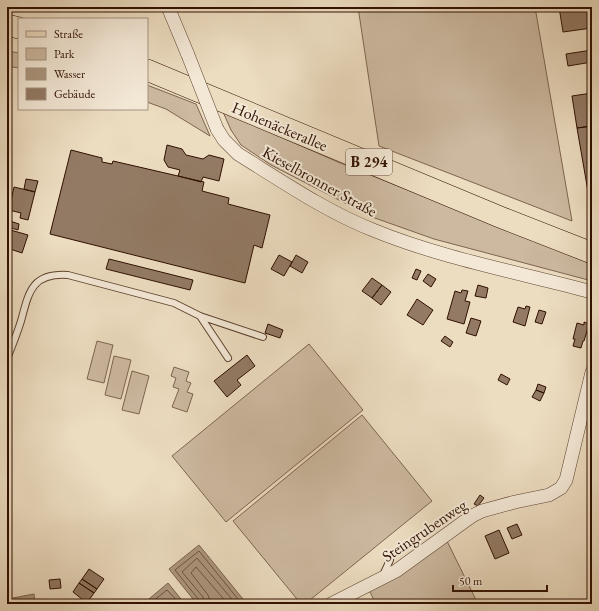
<svg xmlns="http://www.w3.org/2000/svg" width="599" height="611" viewBox="0 0 599 611" font-family="'EB Garamond',serif">
	<style>
		.green { fill: #ccb9a0; stroke: #7e6450 }
		.water { fill: #ac977f; stroke: #7a614d }
		.lines { fill: none; stroke-linecap: round; stroke-linejoin: round }
		.shore { stroke: #6e5440; stroke-width: 1 }
		.building { fill: #927a64; stroke: #301001 }
		.lane-casing { stroke: #5f4331; stroke-width: 8 }
		.street-casing { stroke: #5f4331; stroke-width: 14 }
		.primary-casing { stroke: #301001; stroke-width: 22 }
		.lane { stroke: #f3e8d6; stroke-width: 6 }
		.street { stroke: #f3e8d6; stroke-width: 13 }
		.primary { stroke: #ecdcc0; stroke-width: 21 }
		.street-bridge-casing { stroke: #5f4331; stroke-width: 14; stroke-linecap: butt }
		.street-bridge { stroke: #f3e8d6; stroke-width: 13 }
		.labels { text-anchor: middle; stroke-width: 4; stroke-linejoin: round; paint-order: stroke }
		.shield { fill: #f3e8d6; stroke: #6a5141; stroke-width: 1 }
		.shield-label { font-size: 15px; font-weight: bold; fill: #301001 }
		.street-label { font-size: 16px; fill: #301001; stroke: #f3e8d6 }
	</style>
	<rect width="100%" height="100%" fill="#ecdcc0"/>
	<filter id="stains"><feTurbulence type="fractalNoise" baseFrequency=".005" numOctaves="4"/><feColorMatrix values="0 0 0 0 .2 0 0 0 0 .09 0 0 0 0 .02 0 0 0 .5 -.17"/></filter>
	<radialGradient id="worn" r=".72"><stop offset=".6" stop-color="#630" stop-opacity="0"/><stop offset="1" stop-color="#630" stop-opacity=".3"/></radialGradient>
	<path class="green" d="M358,7H535L572,221L379,146Z
		M7,51L19,53V68L7,66Z
		M147,85L196,104L210,136L166,109L147,102Z
		M223,112L338,162L592,264V281L434,239L372,217L271,165L241,145L231,130Z
		M97,341L113,345L104,383L87,379Z
		M309,344L363,410L226,522L172,456Z
		M114,356L131,360L121,399L105,395Z
		M174,367L189,372L186,381L191,383L187,392L193,394L187,412L172,407L179,389L173,387L176,378L171,376Z
		M132,371L149,376L139,414L122,410Z
		M362,415L432,501L305,604H301L233,521Z
		M444,535L478,604H376L367,586Z"/>
	<path class="water" d="M199,545L247,604H197L169,569Z
		M168,583L185,604H143Z
		M34,594L35,604H8L13,598Z"/>
	<g class="lines">
		<path class="shore" d="M149,604L167,590L180,604
			M200,604L199,600L175,570L199,551L242,604
			M205,604L203,597L182,572L197,558L236,604
			M211,604L208,595L191,573L196,567L228,604"/>
	</g>
	<path class="building" d="M559,7H592V28L563,32Z
		M592,50V62L568,66L566,54Z
		M592,93V126L577,128L572,96Z
		M592,126V204L590,203L577,128Z
		M167,145L182,149L186,155L203,159L209,155L224,159L219,181L203,177L201,182L178,176L180,170L168,167L164,160Z
		M71,150L102,158V162L112,164L113,161L204,182L202,191L229,198L228,204L270,215L262,248L254,245L245,283L50,234Z
		M26,179L38,181L35,192L24,189Z
		M14,187L35,192L28,220L20,218L21,213L9,210Z
		M10,221L19,224L18,230L8,227Z
		M7,229L28,235L22,253L7,248Z
		M279,255L292,262L284,276L271,269Z
		M296,255L308,262L302,273L290,266Z
		M109,259L193,280L190,290L106,269Z
		M416,269L421,271L417,280L412,278Z
		M428,274L436,279L431,287L423,281Z
		M7,277L12,281L7,289Z
		M372,278L382,285L372,298L362,291Z
		M382,285L391,292L381,305L372,298Z
		M478,285L488,288L486,298L475,296Z
		M462,290L468,291L465,301L470,302L464,324L447,319L455,291L461,293Z
		M417,299L433,310L423,325L407,315Z
		M526,306L530,307L525,326L513,322L518,307L525,309Z
		M539,310L546,312L542,324L535,322Z
		M471,318L481,321L476,336L466,333Z
		M584,322L589,324L584,341H583L581,348L573,346L575,339H573L577,323L584,325Z
		M268,324L283,330L280,338L265,333Z
		M445,336L453,342L450,347L441,341Z
		M247,355L255,366L237,380L241,385L227,397L214,381Z
		M501,374L510,379L507,385L498,380Z
		M538,384L546,387L544,393L536,390Z
		M536,390L544,393L540,401L532,397Z
		M480,495L484,498L478,506L474,504Z
		M517,524L522,535L512,539L507,528Z
		M499,530L509,553L495,559L485,536Z
		M89,569L104,579L97,589L82,579Z
		M60,579L61,588L50,589L49,580Z
		M82,579L97,589L94,593L79,583Z
		M79,583L94,593L87,603L73,592Z"/>
	<g class="lines">
		<defs>
			<path id="lane" d="M233,7H238
				M200,316L228,358
				M7,359C12,346 17,334 21,321C29,291 32,273 68,275L174,303L200,316L263,337
				M383,575L390,560"/>
			<path id="street" d="M168,7L188,55
				M217,129L224,140L238,154C280,180 327,212 373,230C441,258 521,273 592,292
				M331,604L396,571L472,516L482,511L515,502L549,495L561,488L566,480L592,372"/>
			<path id="primary" d="M7,25L19,28
				M147,70L500,217L592,253"/>
		</defs>
		<use href="#lane" class="lane-casing"/>
		<use href="#street" class="street-casing"/>
		<use href="#primary" class="primary-casing"/>
		<use href="#lane" class="lane"/>
		<use href="#street" class="street"/>
		<use href="#primary" class="primary"/>
		<defs>
			<path id="street-bridge" d="M188,55L217,129"/>
		</defs>
		<use href="#street-bridge" class="street-bridge-casing"/>
		<use href="#street-bridge" class="street-bridge"/>
	</g>
	<g class="labels">
		<rect class="shield" x="346" y="149" width="46" height="26" rx="3"/>
		<g class="shield-label">
			<text x="369" y="167">B 294</text>
		</g>
		<g class="street-label">
			<text transform="translate(280 126) rotate(23)" y="6">Hohenäckerallee</text>
			<text transform="translate(320 181) rotate(29)" y="6">Kieselbronner Straße</text>
			<text transform="translate(424 530) rotate(-34)" y="6">Steingrubenweg</text>
		</g>
	</g>
	<rect width="599" height="611" fill="none" stroke="#ecdcc0" stroke-width="24"/>
	<rect x="8" y="8" width="583" height="595" fill="none" stroke="#301001" stroke-width="2"/>
	<rect x="12" y="12" width="575" height="587" fill="none" stroke="#301001"/>
	<rect x="18" y="18" width="130" height="92" fill="#f3e8d6" stroke="#a59281"/>
	<rect x="26" y="31" width="20" height="6" fill="#ecdcc0" stroke="#a59281"/>
	<text x="54" y="38" font-size="12" fill="#301001">Straße</text>
	<rect x="26" y="48" width="20" height="12" fill="#ccb9a0" stroke="#a59281"/>
	<text x="54" y="58" font-size="12" fill="#301001">Park</text>
	<rect x="26" y="68" width="20" height="12" fill="#ac977f" stroke="#a59281"/>
	<text x="54" y="78" font-size="12" fill="#301001">Wasser</text>
	<rect x="26" y="88" width="20" height="12" fill="#927a64" stroke="#a59281"/>
	<text x="54" y="98" font-size="12" fill="#301001">Gebäude</text>
	<path d="M453 585v6h94v-6" fill="none" stroke="#301001" stroke-width="2"/>
	<text x="459" y="585" font-size="12" fill="#301001" stroke="#f3e8d6" stroke-width="3" paint-order="stroke">50 m</text>
	<rect width="100%" height="100%" filter="url(#stains)"/>
	<rect width="100%" height="100%" fill="url(#worn)"/>
</svg>
